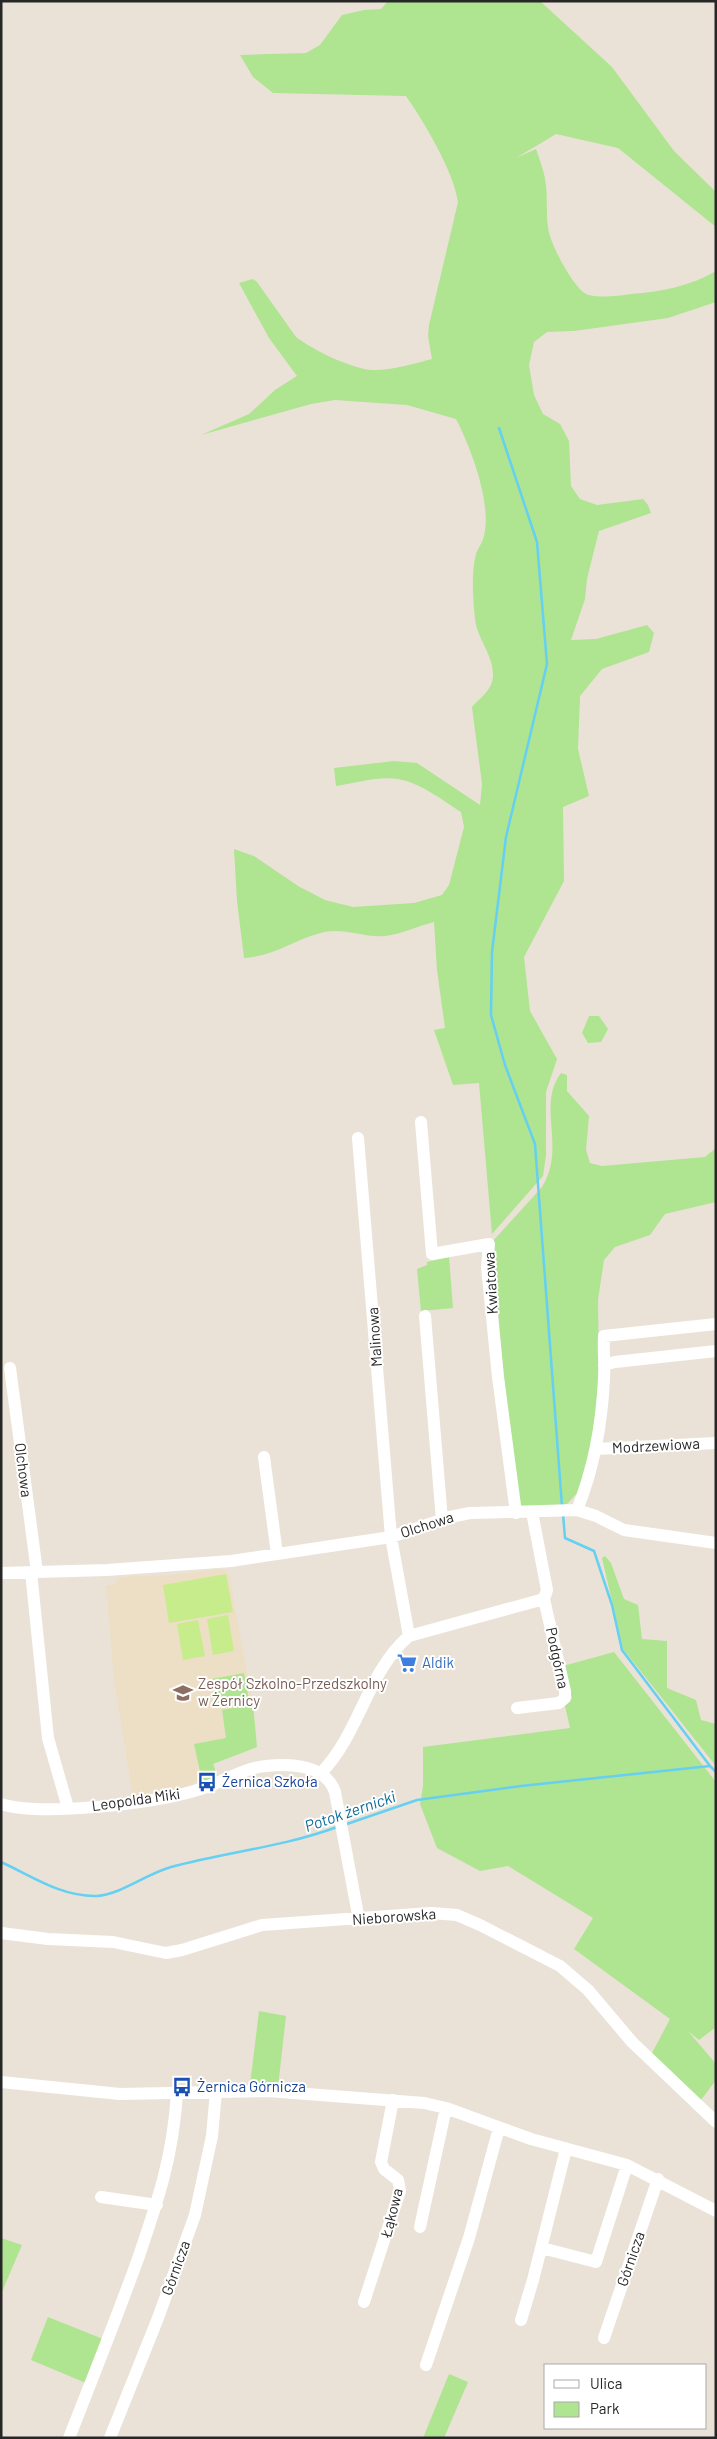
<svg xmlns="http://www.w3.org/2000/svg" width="717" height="2439" viewBox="0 0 717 2439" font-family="Barlow,sans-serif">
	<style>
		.education { fill: #eddfc5 }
		.green { fill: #afe491 }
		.pitch { fill: #c6ec8c }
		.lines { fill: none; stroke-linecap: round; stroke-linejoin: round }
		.stream { stroke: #65d0f2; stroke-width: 2.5 }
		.minor { stroke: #fff; stroke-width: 12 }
		.labels { text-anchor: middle; stroke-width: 4; stroke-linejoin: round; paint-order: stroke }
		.street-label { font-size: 15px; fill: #272727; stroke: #fff }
		.shop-label { font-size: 15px; fill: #366cbe; stroke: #fff; text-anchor: start }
		.education-label { font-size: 15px; fill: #785e54; stroke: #fff; text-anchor: start }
		.transit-label { font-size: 15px; fill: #164399; stroke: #fff; text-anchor: start }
		.water-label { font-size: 16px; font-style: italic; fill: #096b99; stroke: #fff }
	</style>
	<rect width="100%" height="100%" fill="#eae2d7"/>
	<path class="education" d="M223,1569L229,1574L253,1704L222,1710L226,1738L194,1744L201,1780L193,1783L191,1787L174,1792L170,1789L163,1790L162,1793L133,1797L114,1681L106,1585H114L119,1577L171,1575Z"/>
	<path class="green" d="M388,1H540L612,67L674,151L716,192V227L618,148L556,134L516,158L536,149C540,161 545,173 546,186C548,202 545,220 550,236C553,248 576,293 589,295C602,298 618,296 631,294C660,292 691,286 716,271V302L668,318L574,331L547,332L534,342L529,365L534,395L543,414L560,424L569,441L571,486L580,499L597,505L643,499L648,505L651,513L599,531L587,579L585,599L571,640L596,639L647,625L654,633L649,652L602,669L580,696L578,749L589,796L563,807L564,881L524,957L530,1011L557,1059L546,1092V1155L543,1176L492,1234L479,1083L453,1085L434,1030L445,1028L437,970L434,922C418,926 402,934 385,936C365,938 345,928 324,932C295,939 275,956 244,958L237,901L234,849L254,856L298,886L325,900L353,907L414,903L442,895L449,885L464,827L461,812C442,800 421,783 398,779C379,776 355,783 336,786L334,768L394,761L417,763L480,805L482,784L472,707C481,697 492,690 493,677C494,655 477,639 475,619C473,599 471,573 476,554C478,548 483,542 484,536C492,503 471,448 456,419L407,405L335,400L311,404L201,435L249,414L275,390L297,376L269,338L239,283L253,279L257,282L296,337C313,350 350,368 371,370C390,371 413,364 432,359L428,336L429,325L458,202C454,172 424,122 406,96L273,93L253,77L240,55L306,53L320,45L342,15L364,10L381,9Z
		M589,1016H599L608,1029L601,1042L588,1043L582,1033Z
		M561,1073L567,1075V1091L589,1116L586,1150L590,1163L602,1166L705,1157L716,1148V1202L665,1214L650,1235L615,1247L604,1260L598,1300L599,1376L592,1444L578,1492L567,1504L519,1508L505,1389L492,1242L542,1187C567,1146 536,1107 561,1073Z
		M449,1257L453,1308L421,1311L417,1269L427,1265V1262Z
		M605,1556L611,1563L624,1599L638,1605L642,1639L667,1641V1688L696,1700L701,1720L716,1724V1766L623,1649L602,1558Z
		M614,1652L716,1782V2027L699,2040L688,2031L716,2064V2080L701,2100L652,2053L670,2019L574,1949L593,1918L508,1866L480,1871L437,1848L420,1804L423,1786V1747L570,1728L565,1706L572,1698L563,1666Z
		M244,1673L249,1700L217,1706L212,1679Z
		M253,1704L257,1747L213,1764L218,1777L202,1781L194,1744L226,1738L222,1710Z
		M259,2011L286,2016L278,2087L250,2085Z
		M1,2238L22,2245L1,2294Z
		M48,2317L103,2339L86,2383L31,2360Z
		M449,2374L468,2382L444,2438H423Z"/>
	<path class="pitch" d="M226,1574L233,1612L169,1623L163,1585Z
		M228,1615L234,1651L213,1655L207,1619Z
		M198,1620L205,1656L183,1660L177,1624Z"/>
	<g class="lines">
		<path class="stream" d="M499,428L537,542L547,664L506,837L492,952L491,1015L505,1065L535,1144L562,1506
			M563,1514L565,1538L594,1551L612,1605L622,1650L710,1766
			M344,1825L417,1800L521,1786L710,1766L716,1772
			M1,1862C32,1876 61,1897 97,1896C122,1894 146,1874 171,1867C226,1852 283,1847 337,1827"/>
		<path class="minor" d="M421,1122L432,1254L489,1244L487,1267L498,1377L516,1513
			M425,1316L442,1520
			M604,1365L615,1362L716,1351
			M10,1368L37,1572
			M596,1449L716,1443
			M264,1457L277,1554
			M577,1510C594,1468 602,1424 604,1378C605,1364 603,1350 604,1336L716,1324
			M31,1572L48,1738L68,1808
			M1,1573L107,1570L231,1561L391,1537L450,1517L470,1513L577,1510L596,1516L624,1530L716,1543
			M409,1636L544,1599L547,1590L532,1512
			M517,1708L559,1703L565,1698V1691L544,1599
			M321,1773C360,1733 367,1672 409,1636L391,1537L358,1138
			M1,1804C41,1817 153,1803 194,1791C218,1785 242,1768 266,1766C291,1763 326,1765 335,1792L359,1920
			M1,1933L48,1939L113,1942L166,1953L182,1950L262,1925L431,1913L457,1915L480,1925L560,1966L588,1990L632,2042L716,2122
			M1,2082L120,2094L268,2091L424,2103L446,2108L531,2139L627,2165L716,2211
			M101,2197L157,2205
			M420,2227L446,2108
			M542,2248L596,2262L627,2165
			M364,2302L400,2191L398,2180L384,2169L381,2162L393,2100
			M521,2320L533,2280L566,2149
			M604,2338L658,2179
			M426,2365L469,2238L499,2128
			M69,2438C93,2377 117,2317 139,2256C159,2197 173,2156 177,2093
			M110,2438L158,2318L195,2215L212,2136L216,2091"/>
	</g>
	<defs>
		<symbol id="supermarket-bare" viewBox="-9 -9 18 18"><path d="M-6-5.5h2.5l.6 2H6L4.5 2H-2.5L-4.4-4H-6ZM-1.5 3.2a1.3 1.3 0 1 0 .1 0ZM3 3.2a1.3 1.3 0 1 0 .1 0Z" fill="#3f7fe0" stroke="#fff" stroke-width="2.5" paint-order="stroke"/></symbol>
		<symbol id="school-bare" viewBox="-9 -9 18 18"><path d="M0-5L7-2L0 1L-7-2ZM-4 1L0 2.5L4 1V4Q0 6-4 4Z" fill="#8d6e63" stroke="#fff" stroke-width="2.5" paint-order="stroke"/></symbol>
		<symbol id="bus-bare" viewBox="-9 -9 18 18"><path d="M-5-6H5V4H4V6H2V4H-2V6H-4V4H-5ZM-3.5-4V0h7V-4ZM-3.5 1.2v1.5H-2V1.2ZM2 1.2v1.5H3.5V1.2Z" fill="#1a4fb4" stroke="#fff" stroke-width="2.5" paint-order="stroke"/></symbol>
	</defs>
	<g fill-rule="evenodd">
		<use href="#supermarket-bare" x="393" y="1649" width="28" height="28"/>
		<use href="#school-bare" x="169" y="1679" width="28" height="28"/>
		<use href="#bus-bare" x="193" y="1768" width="28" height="28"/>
		<use href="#bus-bare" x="168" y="2073" width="28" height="28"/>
	</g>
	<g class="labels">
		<g class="street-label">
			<text transform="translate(491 1283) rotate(-93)" y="5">Kwiatowa</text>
			<text transform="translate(375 1337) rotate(-94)" y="5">Malinowa</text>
			<text transform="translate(656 1446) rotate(-3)" y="5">Modrzewiowa</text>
			<text transform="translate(23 1470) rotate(83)" y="5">Olchowa</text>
			<text transform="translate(427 1525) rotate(-18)" y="5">Olchowa</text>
			<text transform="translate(557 1658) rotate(78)" y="5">Podgórna</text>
			<text transform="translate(136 1800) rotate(-8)" y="5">Leopolda Miki</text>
			<text transform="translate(394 1917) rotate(-4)" y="5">Nieborowska</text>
			<text transform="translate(392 2213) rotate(-76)" y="5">Łąkowa</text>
			<text transform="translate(631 2259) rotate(-71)" y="5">Górnicza</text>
			<text transform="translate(176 2268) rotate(-70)" y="5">Górnicza</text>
		</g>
		<g class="shop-label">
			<text x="422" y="1668">Aldik</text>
		</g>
		<g class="education-label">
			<text x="198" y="1689">Zespół Szkolno-Przedszkolny<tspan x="198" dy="17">w Żernicy</tspan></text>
		</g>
		<g class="transit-label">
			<text x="222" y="1787">Żernica Szkoła</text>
			<text x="197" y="2092">Żernica Górnicza</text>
		</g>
		<g class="water-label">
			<text transform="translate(350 1811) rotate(-19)" y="6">Potok żernicki</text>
		</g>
	</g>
	<rect width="717" height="2439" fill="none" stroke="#272727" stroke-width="5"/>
	<rect x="544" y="2364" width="162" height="65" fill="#ffffff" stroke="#a9a9a9"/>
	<rect x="554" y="2380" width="25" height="8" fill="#ffffff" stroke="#a9a9a9"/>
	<text x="590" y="2389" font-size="15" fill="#272727">Ulica</text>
	<rect x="554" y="2402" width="25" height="15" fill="#afe491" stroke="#a9a9a9"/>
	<text x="590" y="2414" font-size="15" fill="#272727">Park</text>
</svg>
